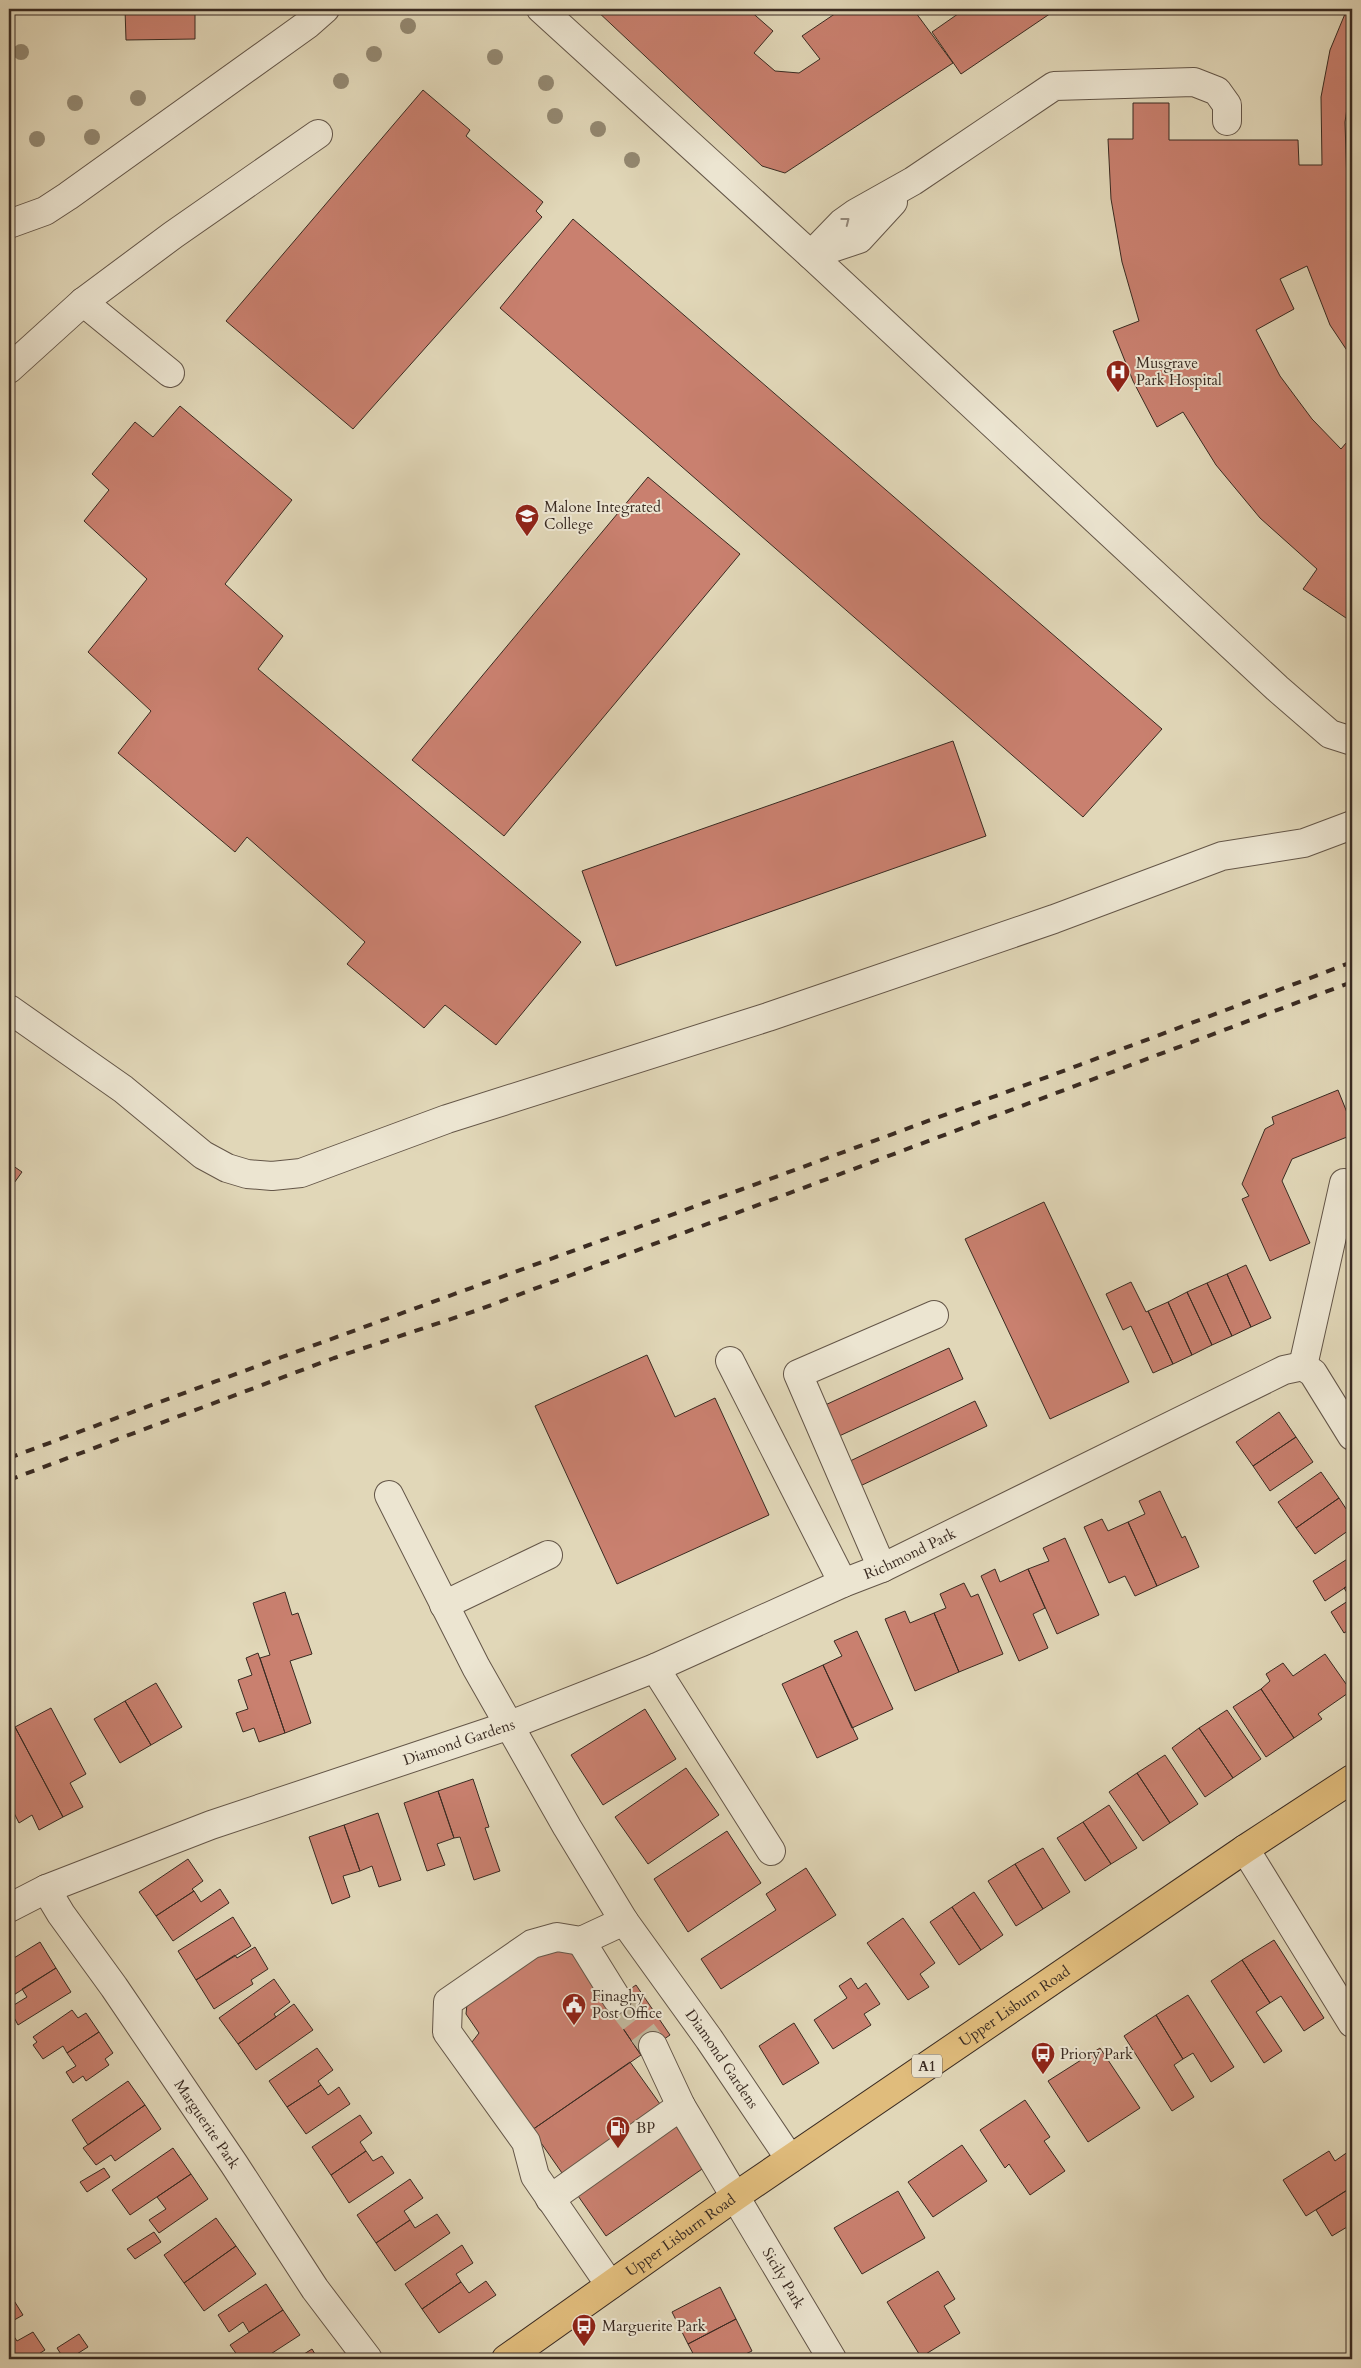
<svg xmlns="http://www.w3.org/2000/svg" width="1361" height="2368" viewBox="0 0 1361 2368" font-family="Cardo,serif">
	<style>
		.building { fill: #c9806f; stroke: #3a2b22 }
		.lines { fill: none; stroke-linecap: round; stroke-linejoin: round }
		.minor-tunnel { stroke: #c0b59a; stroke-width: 28; stroke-dasharray: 28 14; stroke-linecap: butt }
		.minor-casing { stroke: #645648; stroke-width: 30 }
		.major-casing { stroke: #3a2b22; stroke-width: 30 }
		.minor { stroke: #ece5d1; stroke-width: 28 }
		.major { stroke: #e0bc7c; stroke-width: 28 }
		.rail { stroke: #3a2b22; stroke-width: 4; stroke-dasharray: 9 9; stroke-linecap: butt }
		.tree { fill: #938871 }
		.oneway { stroke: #93887a }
		.labels { text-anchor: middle; stroke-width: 4; stroke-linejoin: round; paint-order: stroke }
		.shield { fill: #ece5d1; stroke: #6f6356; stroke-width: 1 }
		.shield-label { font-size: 14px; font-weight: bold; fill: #3a2b22 }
		.poi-label { font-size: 15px; fill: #3a2b22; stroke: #ece5d1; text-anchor: start }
		.street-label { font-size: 15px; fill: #3a2b22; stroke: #ece5d1 }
	</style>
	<rect width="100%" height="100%" fill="#e1d7b8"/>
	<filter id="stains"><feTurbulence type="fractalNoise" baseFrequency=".004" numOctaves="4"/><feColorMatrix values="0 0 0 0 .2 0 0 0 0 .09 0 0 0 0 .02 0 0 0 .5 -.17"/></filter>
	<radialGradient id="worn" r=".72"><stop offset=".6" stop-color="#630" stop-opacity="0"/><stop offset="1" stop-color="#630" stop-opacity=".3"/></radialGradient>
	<path class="building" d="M125,9H195V39L126,40Z
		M595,9H748L773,31L754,53L775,71L799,73L820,59L802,36L842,9H882L885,12L890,9H913L953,63L785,173L762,166Z
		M965,9H1057L961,74L932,32Z
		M1347,9H1352V74L1345,122L1347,184L1352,202V358L1330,325L1307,266L1280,279L1294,309L1256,330L1280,376L1312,419L1341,449L1352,436V616L1349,620L1303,589L1317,569L1260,518L1216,465L1183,412L1157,427L1133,381L1113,331L1139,321L1122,262L1111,199L1108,139H1133V103H1169V140H1298L1299,165H1322L1321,97L1330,50Z
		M423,90L470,130L466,136L543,202L536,211L542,217L353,429L226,321Z
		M573,219L1162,729L1083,817L500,308Z
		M180,406L292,500L225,584L283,636L258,669L581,942L496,1045L445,1005L424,1028L347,964L365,942L247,837L235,852L118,753L151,711L88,652L147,579L84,521L109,490L92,474L135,422L153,437Z
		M648,477L740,554L504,836L412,760Z
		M953,741L986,836L616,966L582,871Z
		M1338,1090L1352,1125V1135L1292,1159L1282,1181L1310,1243L1270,1261L1242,1199L1249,1196L1242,1184L1265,1129L1274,1124L1272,1117Z
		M9,1163L22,1172L9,1190Z
		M1044,1202L1129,1382L1050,1419L965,1239Z
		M1246,1265L1271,1318L1251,1327L1227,1274Z
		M1227,1274L1251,1327L1232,1336L1207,1283Z
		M1131,1282L1146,1312L1148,1311L1173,1364L1153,1373L1131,1326L1123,1330L1106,1294Z
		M1207,1283L1232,1336L1212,1345L1187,1292Z
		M1187,1292L1212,1345L1192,1355L1168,1302Z
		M1168,1302L1192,1355L1173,1364L1148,1311Z
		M949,1348L963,1379L837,1437L823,1406Z
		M647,1355L675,1417L715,1398L769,1515L617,1584L535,1406Z
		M975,1401L987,1426L858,1487L846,1463Z
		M1279,1412L1296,1437L1253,1466L1236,1442Z
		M1296,1437L1313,1462L1270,1491L1253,1466Z
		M1321,1472L1339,1498L1296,1528L1278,1502Z
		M1160,1491L1182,1538L1185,1536L1199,1567L1157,1586L1128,1522L1145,1514L1139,1501Z
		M1339,1498L1352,1518V1528L1315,1554L1296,1528Z
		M1102,1519L1108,1531L1128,1522L1157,1586L1135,1596L1125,1576L1109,1583L1084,1527Z
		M1065,1538L1099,1615L1057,1634L1028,1569L1049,1561L1043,1548Z
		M1352,1556V1583L1325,1601L1313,1581Z
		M995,1569L1000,1582L1028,1569L1045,1608L1033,1614L1048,1648L1019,1661L981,1576Z
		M964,1583L971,1597L978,1594L1003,1654L959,1672L934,1613L946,1608L940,1594Z
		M1352,1583V1628L1344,1633L1331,1612L1351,1599L1344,1588Z
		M285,1592L292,1615L298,1613L312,1654L290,1661L311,1723L285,1733L260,1658L270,1655L253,1603Z
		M905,1611L910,1623L934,1613L959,1672L915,1691L885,1619Z
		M857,1631L893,1709L852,1728L823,1665L842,1656L834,1641Z
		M258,1653L285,1733L259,1742L254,1728L243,1732L236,1713L248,1709L238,1680L252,1675L246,1658Z
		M1325,1654L1351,1691L1318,1714L1322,1719L1294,1738L1261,1689L1270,1681L1266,1674L1283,1663L1293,1676Z
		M823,1665L858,1739L817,1758L782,1684Z
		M156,1683L182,1727L151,1745L125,1701Z
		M1261,1689L1294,1738L1266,1757L1233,1707Z
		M125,1701L151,1745L120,1763L94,1719Z
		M51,1708L86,1774L70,1783L83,1807L63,1817L15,1727Z
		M645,1709L676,1759L603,1805L571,1755Z
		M1227,1710L1261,1759L1233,1778L1199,1728Z
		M15,1727L63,1817L39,1830L32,1815L19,1823L9,1803V1730Z
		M1199,1728L1233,1778L1205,1797L1172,1748Z
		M1165,1755L1198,1804L1170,1823L1137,1773Z
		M686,1768L719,1815L648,1864L615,1817Z
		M1137,1773L1170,1823L1143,1841L1109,1792Z
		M473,1779L489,1827L485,1828L500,1871L474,1880L460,1837L454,1838L438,1791Z
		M438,1791L454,1838L437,1844L445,1865L427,1871L404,1803Z
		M1109,1805L1137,1848L1111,1864L1083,1822Z
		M378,1813L401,1880L379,1887L372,1866L360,1871L344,1825Z
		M1083,1822L1111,1864L1085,1881L1057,1838Z
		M344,1825L360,1871L343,1876L350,1897L332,1904L309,1837Z
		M727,1831L761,1883L688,1932L654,1879Z
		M1043,1848L1070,1892L1043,1909L1015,1864Z
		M188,1859L203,1881L192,1889L194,1891L156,1916L139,1892Z
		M1015,1864L1043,1909L1016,1926L988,1881Z
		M806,1868L836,1915L721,1989L701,1959L776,1910L766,1894Z
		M220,1889L229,1903L173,1941L156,1916L194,1891L201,1902Z
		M974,1892L1003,1935L981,1950L952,1907Z
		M952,1907L981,1950L959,1965L930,1922Z
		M233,1917L251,1946L196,1980L178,1951Z
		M903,1918L935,1963L920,1974L929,1987L908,2000L867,1943Z
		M1274,1940L1324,2018L1304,2031L1281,1996L1270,2003L1242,1960Z
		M40,1942L56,1968L9,1998V1961Z
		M255,1947L268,1969L251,1980L253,1984L214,2009L196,1980L235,1955L237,1958Z
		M550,1947H568L641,2055L532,2130L472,2042L479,2033L466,2014L467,2004Z
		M1242,1960L1270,2003L1256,2012L1282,2051L1264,2063L1211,1981Z
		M56,1968L71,1992L18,2025L9,2008L27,1997L22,1989Z
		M851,1978L858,1989L866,1983L880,2004L864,2014L871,2025L833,2049L814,2020L847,1998L839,1986Z
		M274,1979L290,2002L274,2014L276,2017L238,2044L219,2018Z
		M636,1985L670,2035L641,2055L607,2005Z
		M1188,1995L1234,2067L1211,2082L1193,2053L1183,2059L1156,2015Z
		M294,2004L313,2030L256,2070L238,2044Z
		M72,2010L78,2018L86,2013L99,2032L67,2053L63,2046L43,2059L33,2045L37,2042L33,2037Z
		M1156,2015L1183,2059L1174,2065L1194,2097L1172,2111L1124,2036Z
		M794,2023L819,2063L783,2085L759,2046Z
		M99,2032L113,2053L105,2059L109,2065L86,2081L83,2076L73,2083L66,2072L76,2066L67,2053Z
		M317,2048L333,2070L318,2081L321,2085L287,2107L269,2081Z
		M1100,2048L1140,2108L1088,2142L1048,2081Z
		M630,2062L705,2167L606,2236L532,2130Z
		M128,2081L145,2105L88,2145L72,2120Z
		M321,2085L328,2095L339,2087L350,2104L306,2134L287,2107Z
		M1025,2100L1050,2137L1044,2141L1065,2171L1030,2195L1009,2164L1005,2168L980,2130Z
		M145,2105L161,2129L115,2161L111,2155L96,2165L83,2148Z
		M360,2115L372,2133L360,2142L366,2151L331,2175L312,2147Z
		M962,2145L987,2181L933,2217L908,2182Z
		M173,2148L191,2174L130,2215L112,2190Z
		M1352,2149V2187L1306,2216L1283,2180L1329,2151L1335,2161Z
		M366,2151L373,2161L382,2156L394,2173L349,2203L331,2175Z
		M104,2168L110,2177L87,2192L80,2182Z
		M191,2174L208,2199L159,2233L149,2220L166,2209L157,2197Z
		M410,2179L423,2198L404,2211L410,2220L376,2243L357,2215Z
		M1352,2187V2224L1332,2236L1316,2210Z
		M898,2191L925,2238L862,2274L834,2228Z
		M437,2214L450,2233L395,2271L376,2243L410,2220L415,2228Z
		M216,2218L236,2246L184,2283L164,2255Z
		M154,2232L161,2242L135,2259L127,2249Z
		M462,2245L473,2263L456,2274L461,2282L422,2309L405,2284Z
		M236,2246L256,2274L204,2311L184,2283Z
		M938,2271L955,2299L944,2306L960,2333L921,2357L887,2302Z
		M486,2281L496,2295L439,2333L422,2309L461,2282L469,2293Z
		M266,2284L283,2310L249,2332L243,2322L229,2332L218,2315Z
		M720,2287L736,2319L688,2344L672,2312Z
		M13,2299L23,2315L9,2323V2301Z
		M283,2310L300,2335L263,2359H240L230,2345Z
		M736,2319L752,2351L735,2359H696L688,2344Z
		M33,2332L45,2350L31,2359H9V2337L13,2335L17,2341Z
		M79,2334L88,2347L69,2359H64L57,2348Z
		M312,2349L318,2359H296Z"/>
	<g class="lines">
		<path class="minor-tunnel" d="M617,1999L653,2046"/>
		<defs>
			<g id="minor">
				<path d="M541,9L811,255L1277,688L1330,734L1352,741"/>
				<path d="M9,224L45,211L68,196L308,24L325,9"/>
				<path d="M817,253L859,239L893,202"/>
				<path d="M811,255L842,223L856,213L913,181L1054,86L1194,82L1217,91L1227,105V121"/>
				<path d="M83,302L170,373"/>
				<path d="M9,369L83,302L173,235L318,134"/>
				<path d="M9,1009L123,1089L203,1155L227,1168L247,1174L272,1176L301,1173L447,1119L768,1017L1054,919L1222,856L1304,843L1352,825"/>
				<path d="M730,1361L843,1583"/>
				<path d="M1303,1366L1344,1183"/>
				<path d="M1303,1366L1313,1373L1352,1436"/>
				<path id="s1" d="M389,1495L476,1667L567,1827L624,1921L709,2039L790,2159"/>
				<path d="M882,1568L798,1374L934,1315"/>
				<path d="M444,1605L548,1555"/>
				<path d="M655,1668L771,1851"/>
				<path d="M1245,1849L1352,2023"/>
				<path id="s2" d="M46,1889L61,1914L114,1987L234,2164L315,2289L368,2359"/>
				<path id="s3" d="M9,1908L46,1889L211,1825L510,1725L655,1668L843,1583L882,1568L1284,1370L1303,1366"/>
				<path d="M581,1941L617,1999"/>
				<path d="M653,2046L681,2106"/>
				<path id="s4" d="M550,2199L681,2106L832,2359"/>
				<path d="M610,2285L535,2176L526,2142L447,2032L448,2002L532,1944L557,1937L581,1941L624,1921"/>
			</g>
			<g id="major">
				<path id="s5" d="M506,2359L736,2196L1245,1849L1352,1779"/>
			</g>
		</defs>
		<use href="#minor" class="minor-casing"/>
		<use href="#major" class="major-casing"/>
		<use href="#minor" class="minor"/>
		<use href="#major" class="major"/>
		<path class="rail" d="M9,1458C456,1291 906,1133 1352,962
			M9,1480L334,1358L478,1310L1352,982"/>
	</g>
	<g class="tree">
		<circle cx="408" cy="26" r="8"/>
		<circle cx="21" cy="52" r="8"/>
		<circle cx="374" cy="54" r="8"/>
		<circle cx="495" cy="57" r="8"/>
		<circle cx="341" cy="81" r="8"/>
		<circle cx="546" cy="83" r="8"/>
		<circle cx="138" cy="98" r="8"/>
		<circle cx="75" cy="103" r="8"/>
		<circle cx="555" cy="116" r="8"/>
		<circle cx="598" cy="129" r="8"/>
		<circle cx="92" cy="137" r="8"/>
		<circle cx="37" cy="139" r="8"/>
		<circle cx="632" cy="160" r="8"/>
	</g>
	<defs><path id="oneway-chevron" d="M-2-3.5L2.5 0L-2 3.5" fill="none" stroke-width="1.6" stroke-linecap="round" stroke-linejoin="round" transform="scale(1.25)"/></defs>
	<use class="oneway" href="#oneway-chevron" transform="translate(846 221) rotate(-38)"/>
	<defs>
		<symbol id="hospital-pin" viewBox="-11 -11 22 30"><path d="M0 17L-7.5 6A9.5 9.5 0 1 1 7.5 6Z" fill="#8f2418" stroke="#ece5d1"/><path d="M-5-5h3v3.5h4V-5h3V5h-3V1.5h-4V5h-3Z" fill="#fff"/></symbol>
		<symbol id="school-pin" viewBox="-11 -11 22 30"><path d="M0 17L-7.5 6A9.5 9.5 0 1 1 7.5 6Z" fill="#8f2418" stroke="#ece5d1"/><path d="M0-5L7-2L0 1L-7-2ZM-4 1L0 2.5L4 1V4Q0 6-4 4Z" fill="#fff"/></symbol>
		<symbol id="civic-pin" viewBox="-11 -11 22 30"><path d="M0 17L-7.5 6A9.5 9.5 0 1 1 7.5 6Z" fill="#8f2418" stroke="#ece5d1"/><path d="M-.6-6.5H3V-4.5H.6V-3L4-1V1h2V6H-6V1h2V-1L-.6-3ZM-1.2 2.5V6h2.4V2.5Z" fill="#fff"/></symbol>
		<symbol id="bus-pin" viewBox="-11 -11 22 30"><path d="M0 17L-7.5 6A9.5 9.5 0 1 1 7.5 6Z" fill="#8f2418" stroke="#ece5d1"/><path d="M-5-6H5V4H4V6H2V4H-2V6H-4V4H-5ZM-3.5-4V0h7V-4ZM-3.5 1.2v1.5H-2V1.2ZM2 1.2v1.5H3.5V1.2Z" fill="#fff"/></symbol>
		<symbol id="fuel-pin" viewBox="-11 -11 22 30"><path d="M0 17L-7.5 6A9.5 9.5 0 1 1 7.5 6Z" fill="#8f2418" stroke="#ece5d1"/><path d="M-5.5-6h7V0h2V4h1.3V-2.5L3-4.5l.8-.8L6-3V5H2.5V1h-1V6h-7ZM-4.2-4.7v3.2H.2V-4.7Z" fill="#fff"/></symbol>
	</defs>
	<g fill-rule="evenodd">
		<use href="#hospital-pin" x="1104" y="358" width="28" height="38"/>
		<use href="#school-pin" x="513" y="502" width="28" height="38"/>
		<use href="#civic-pin" x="560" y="1991" width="28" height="38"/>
		<use href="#bus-pin" x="1029" y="2040" width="28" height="38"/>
		<use href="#fuel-pin" x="604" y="2114" width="28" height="38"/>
		<use href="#bus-pin" x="570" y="2312" width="28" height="38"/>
	</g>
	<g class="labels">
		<rect class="shield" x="912" y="2054.5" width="30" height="23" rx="4"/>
		<g class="shield-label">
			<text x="927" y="2071">A1</text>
		</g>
		<g class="poi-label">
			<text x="1136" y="368">Musgrave<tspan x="1136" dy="17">Park Hospital</tspan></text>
			<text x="544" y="512">Malone Integrated<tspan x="544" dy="17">College</tspan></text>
			<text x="592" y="2001">Finaghy<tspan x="592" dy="17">Post Office</tspan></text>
			<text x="1060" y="2059">Priory Park</text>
			<text x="636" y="2133">BP</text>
			<text x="602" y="2331">Marguerite Park</text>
		</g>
		<g class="street-label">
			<text dy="5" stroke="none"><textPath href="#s3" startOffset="969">Richmond Park</textPath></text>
			<text dy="5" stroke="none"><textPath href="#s3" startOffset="480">Diamond Gardens</textPath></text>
			<text dy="5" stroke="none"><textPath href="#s5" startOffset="619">Upper Lisburn Road</textPath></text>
			<text dy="5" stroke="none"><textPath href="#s1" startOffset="656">Diamond Gardens</textPath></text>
			<text dy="5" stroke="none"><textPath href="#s2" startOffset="285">Marguerite Park</textPath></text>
			<text dy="5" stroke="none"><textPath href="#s5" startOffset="214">Upper Lisburn Road</textPath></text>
			<text dy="5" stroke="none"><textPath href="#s4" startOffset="361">Sicily Park</textPath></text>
		</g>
	</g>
	<rect width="1361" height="2368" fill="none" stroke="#e1d7b8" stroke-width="30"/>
	<rect x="10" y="10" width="1341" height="2348" fill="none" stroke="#3a2b22" stroke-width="2.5"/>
	<rect x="15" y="15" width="1331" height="2338" fill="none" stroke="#3a2b22"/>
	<rect width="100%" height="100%" filter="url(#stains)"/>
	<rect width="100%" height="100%" fill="url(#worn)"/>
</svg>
